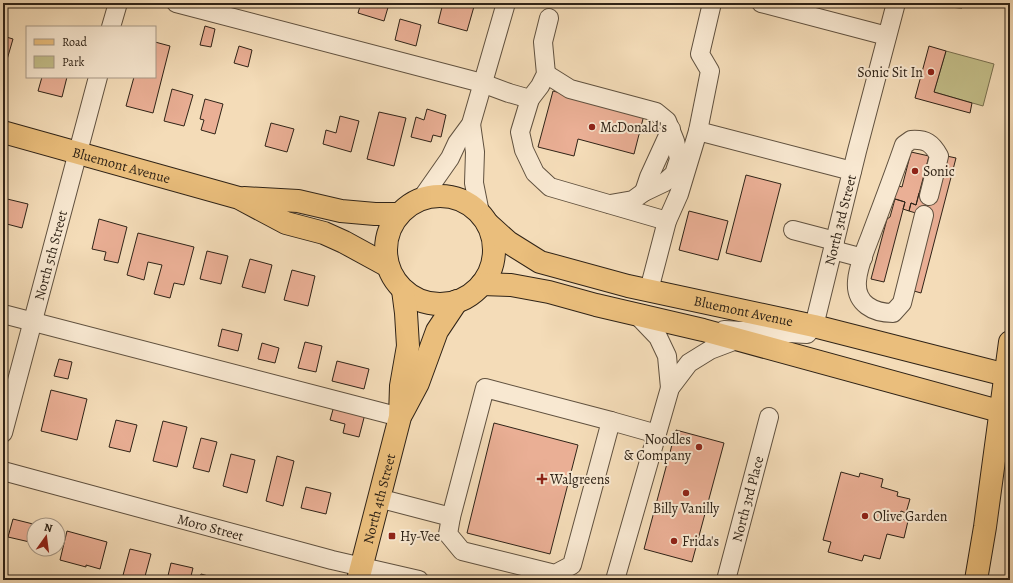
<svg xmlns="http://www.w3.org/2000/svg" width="1013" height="583" viewBox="0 0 1013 583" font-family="Alegreya,serif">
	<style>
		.green { fill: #c3be89; stroke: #797050 }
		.building { fill: #eaaf95; stroke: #2f2317 }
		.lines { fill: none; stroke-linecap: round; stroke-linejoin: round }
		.minor-casing { stroke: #60513f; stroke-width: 20 }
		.major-casing { stroke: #2f2317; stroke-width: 24 }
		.highway-casing { stroke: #2f2317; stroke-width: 24 }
		.minor { stroke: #f8e8d1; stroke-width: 18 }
		.major { stroke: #eabe7c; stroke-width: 22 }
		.highway { stroke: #eabe7c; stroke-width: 22 }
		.poi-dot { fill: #8f2418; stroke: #f8e8d1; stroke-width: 1.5 }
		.labels { text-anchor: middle; stroke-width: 4; stroke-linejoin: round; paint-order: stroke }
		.poi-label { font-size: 14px; fill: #2f2317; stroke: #f8e8d1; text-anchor: start }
		.street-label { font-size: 14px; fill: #2f2317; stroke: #f8e8d1 }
	</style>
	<rect width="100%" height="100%" fill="#f4dcb8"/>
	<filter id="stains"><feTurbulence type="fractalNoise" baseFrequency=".005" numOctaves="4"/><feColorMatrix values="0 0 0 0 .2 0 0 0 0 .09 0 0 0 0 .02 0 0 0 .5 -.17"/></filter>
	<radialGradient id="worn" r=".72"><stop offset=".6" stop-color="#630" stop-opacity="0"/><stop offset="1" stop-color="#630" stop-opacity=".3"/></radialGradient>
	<path class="green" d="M946,51L994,64L983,106L934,92Z"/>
	<path class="building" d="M361,3L389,4L384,21L358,13Z
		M443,3H475L467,31L438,23Z
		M934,3H962V8L934,6Z
		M400,19L421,25L416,46L395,40Z
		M205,26L215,29L211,47L200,45Z
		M3,36L13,39L6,63L3,62Z
		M155,42L170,46L153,113L126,106L134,77H155Z
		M239,46L252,50L248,67L234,63Z
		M929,46L946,51L934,92L972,103L970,113L915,98Z
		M42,77H67L62,97L38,91Z
		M172,89L193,95L184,126L164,121Z
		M553,91L644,115L634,154L578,139L574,156L538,147Z
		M205,99L223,104L215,134L201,130L204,120L200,119Z
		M427,109L446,115L441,137L433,135L431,142L411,137L416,117L424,120Z
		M379,112L406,118L394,166L367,159Z
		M340,116L359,121L351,152L323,144L326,130L336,133Z
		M271,123L294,129L287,152L265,146Z
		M911,152L929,156L916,205L911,203L909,211L903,209L905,202L892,198L896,185L902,187Z
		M942,155L956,158L921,293L907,289L926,216L909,211L911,203L916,205L919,193L931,197Z
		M746,175L781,184L761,262L726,253Z
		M3,198L28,204L22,228L3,223Z
		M895,199L905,202L884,282L871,279L887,219L890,217Z
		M689,211L728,221L718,260L679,250Z
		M99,219L127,227L118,263L104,260L106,252L92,249Z
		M138,233L194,247L184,285L174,283L170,298L154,294L162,265L148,262L144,280L127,275Z
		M207,251L228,256L221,284L200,279Z
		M250,259L272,265L265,293L242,287Z
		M292,270L315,276L308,306L284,300Z
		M222,329L242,334L238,351L218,346Z
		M305,342L322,346L316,372L298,368Z
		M262,343L279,348L275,363L258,359Z
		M59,359L72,362L68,379L54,376Z
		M337,361L369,369L364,389L332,381Z
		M51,390L87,399L77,440L41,431Z
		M334,406L365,414L359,437L343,433L345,424L330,420Z
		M116,420L137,425L130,452L109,447Z
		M163,421L187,427L177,467L153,461Z
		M494,423L578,445L550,554L467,533Z
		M676,430L724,443L692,562L644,549Z
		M201,438L217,442L209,472L193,468Z
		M231,454L255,460L247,493L223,486Z
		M277,456L294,461L283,506L266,501Z
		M841,472L859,477L860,473L883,479L881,487L898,492L897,496L910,499L906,513L901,511L899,518L908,521L904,538L887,534L880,559L864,555L862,561L828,552L831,542L823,540Z
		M306,487L331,493L326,514L301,508Z
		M13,519L37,525H34V543L8,537Z
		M67,531L107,542L100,569L86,565V567L60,560Z
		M130,549L151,554L144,580H124L122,579Z
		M171,563L193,568L190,580H167Z
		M3,574L27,580H3Z
		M201,574L223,580H199Z"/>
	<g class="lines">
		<defs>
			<g id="minor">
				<path d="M176,3L482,83L509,93L530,99L540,86L546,74L543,42L549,18"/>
				<path d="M761,3L887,36"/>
				<path d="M111,27L118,3"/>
				<path d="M546,74L570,89L656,112L667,121L675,141L679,159L674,174L665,182L644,192L633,200L610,204"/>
				<path d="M530,99L520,132L524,150L535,173L550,187L667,221"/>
				<path d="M471,124L475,152L474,183L480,213"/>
				<path d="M698,131L852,171"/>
				<path d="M644,192L649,177L671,129"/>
				<path d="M422,198L450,158L457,143L471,124L506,3"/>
				<path d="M924,215L902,303L893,313C874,313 855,304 857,281C858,265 867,246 872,232C883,203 894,174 904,145L911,140C926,139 932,143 939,156L929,196"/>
				<path d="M793,230L835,241"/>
				<path d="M833,250L863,258"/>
				<path d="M649,290L667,221L679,194L698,131L710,71L700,54L712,3"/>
				<path d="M3,314L400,417"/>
				<path d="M636,314L658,337L667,356L670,388"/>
				<path id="s1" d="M724,330L807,334L814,326L857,151L896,3"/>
				<path d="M485,388L611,421L572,565L555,574L462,551L448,534L451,517Z"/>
				<path d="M611,421L657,434"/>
				<path id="s2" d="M3,433L98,77"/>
				<path id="s3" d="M3,471L332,560L419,580"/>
				<path d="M378,498L451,517"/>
				<path d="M615,580L670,388L689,363L710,350L739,339"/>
				<path id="s4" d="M726,580L769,417"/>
			</g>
			<g id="major">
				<path id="s5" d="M3,132L239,198L286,223L324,233L344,242L388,266"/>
				<circle cx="440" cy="250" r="54"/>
				<path d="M244,198L298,201L341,211L375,214H398"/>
				<path id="s6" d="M488,224L508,242L540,262L628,286L814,326L1010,376"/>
				<path d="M482,284L511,285L549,292L596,305L703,330L1010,414"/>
				<path d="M402,413L418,383L437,331L457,301"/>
				<path id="s7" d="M358,580L400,417L401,386L408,346L406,313L403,290"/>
			</g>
			<path id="highway" d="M976,580L985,527L1010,342"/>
		</defs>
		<use href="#minor" class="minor-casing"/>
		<use href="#major" class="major-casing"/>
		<use href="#highway" class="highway-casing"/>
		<use href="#minor" class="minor"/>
		<use href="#major" class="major"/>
		<use href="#highway" class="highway"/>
	</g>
	<g class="poi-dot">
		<circle cx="931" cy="72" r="4"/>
		<circle cx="592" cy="127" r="4"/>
		<circle cx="915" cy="171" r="4"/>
		<circle cx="699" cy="447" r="4"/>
		<path d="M540 473h4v4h4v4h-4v4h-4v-4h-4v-4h4z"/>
		<circle cx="686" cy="493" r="4"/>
		<circle cx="865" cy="516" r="4"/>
		<rect x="388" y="532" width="8" height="8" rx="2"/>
		<circle cx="674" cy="541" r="4"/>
	</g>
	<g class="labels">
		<g class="poi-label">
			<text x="923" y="77" text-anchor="end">Sonic Sit In</text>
			<text x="600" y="132">McDonald's</text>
			<text x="923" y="176">Sonic</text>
			<text x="691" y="444" text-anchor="end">Noodles<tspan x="691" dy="16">&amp; Company</tspan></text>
			<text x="550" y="484">Walgreens</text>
			<text x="686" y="513" text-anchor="middle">Billy Vanilly</text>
			<text x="873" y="521">Olive Garden</text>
			<text x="400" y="541">Hy-Vee</text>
			<text x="682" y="546">Frida's</text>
		</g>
		<g class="street-label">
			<text dy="5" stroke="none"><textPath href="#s5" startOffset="123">Bluemont Avenue</textPath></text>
			<text dy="5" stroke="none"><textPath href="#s1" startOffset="203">North 3rd Street</textPath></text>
			<text dy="5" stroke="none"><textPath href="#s2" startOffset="184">North 5th Street</textPath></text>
			<text dy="5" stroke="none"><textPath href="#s6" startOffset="274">Bluemont Avenue</textPath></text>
			<text dy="5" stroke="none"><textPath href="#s4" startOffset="84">North 3rd Place</textPath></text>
			<text dy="5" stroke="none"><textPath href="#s7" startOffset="84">North 4th Street</textPath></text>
			<text dy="5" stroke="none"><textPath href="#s3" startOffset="215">Moro Street</textPath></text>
		</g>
	</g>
	<rect width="1013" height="583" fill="none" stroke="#f4dcb8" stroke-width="16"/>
	<rect x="4" y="4" width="1005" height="575" fill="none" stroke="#2f2317" stroke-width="2"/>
	<rect x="8" y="8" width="997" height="567" fill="none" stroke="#2f2317"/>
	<rect x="26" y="26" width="130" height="52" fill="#f8e8d1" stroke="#a89987"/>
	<rect x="34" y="39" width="20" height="6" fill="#eabe7c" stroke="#a89987"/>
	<text x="62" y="46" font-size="12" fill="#2f2317">Road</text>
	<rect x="34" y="56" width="20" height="12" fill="#c3be89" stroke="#a89987"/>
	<text x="62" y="66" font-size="12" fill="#2f2317">Park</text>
	<g transform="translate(46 537) rotate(14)"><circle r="19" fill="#f8e8d1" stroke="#a89987"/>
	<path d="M0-3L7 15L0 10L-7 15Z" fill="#8f2418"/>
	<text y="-6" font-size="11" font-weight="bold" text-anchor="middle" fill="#2f2317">N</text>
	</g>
	<rect width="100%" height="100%" filter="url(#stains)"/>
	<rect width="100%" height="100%" fill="url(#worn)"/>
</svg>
